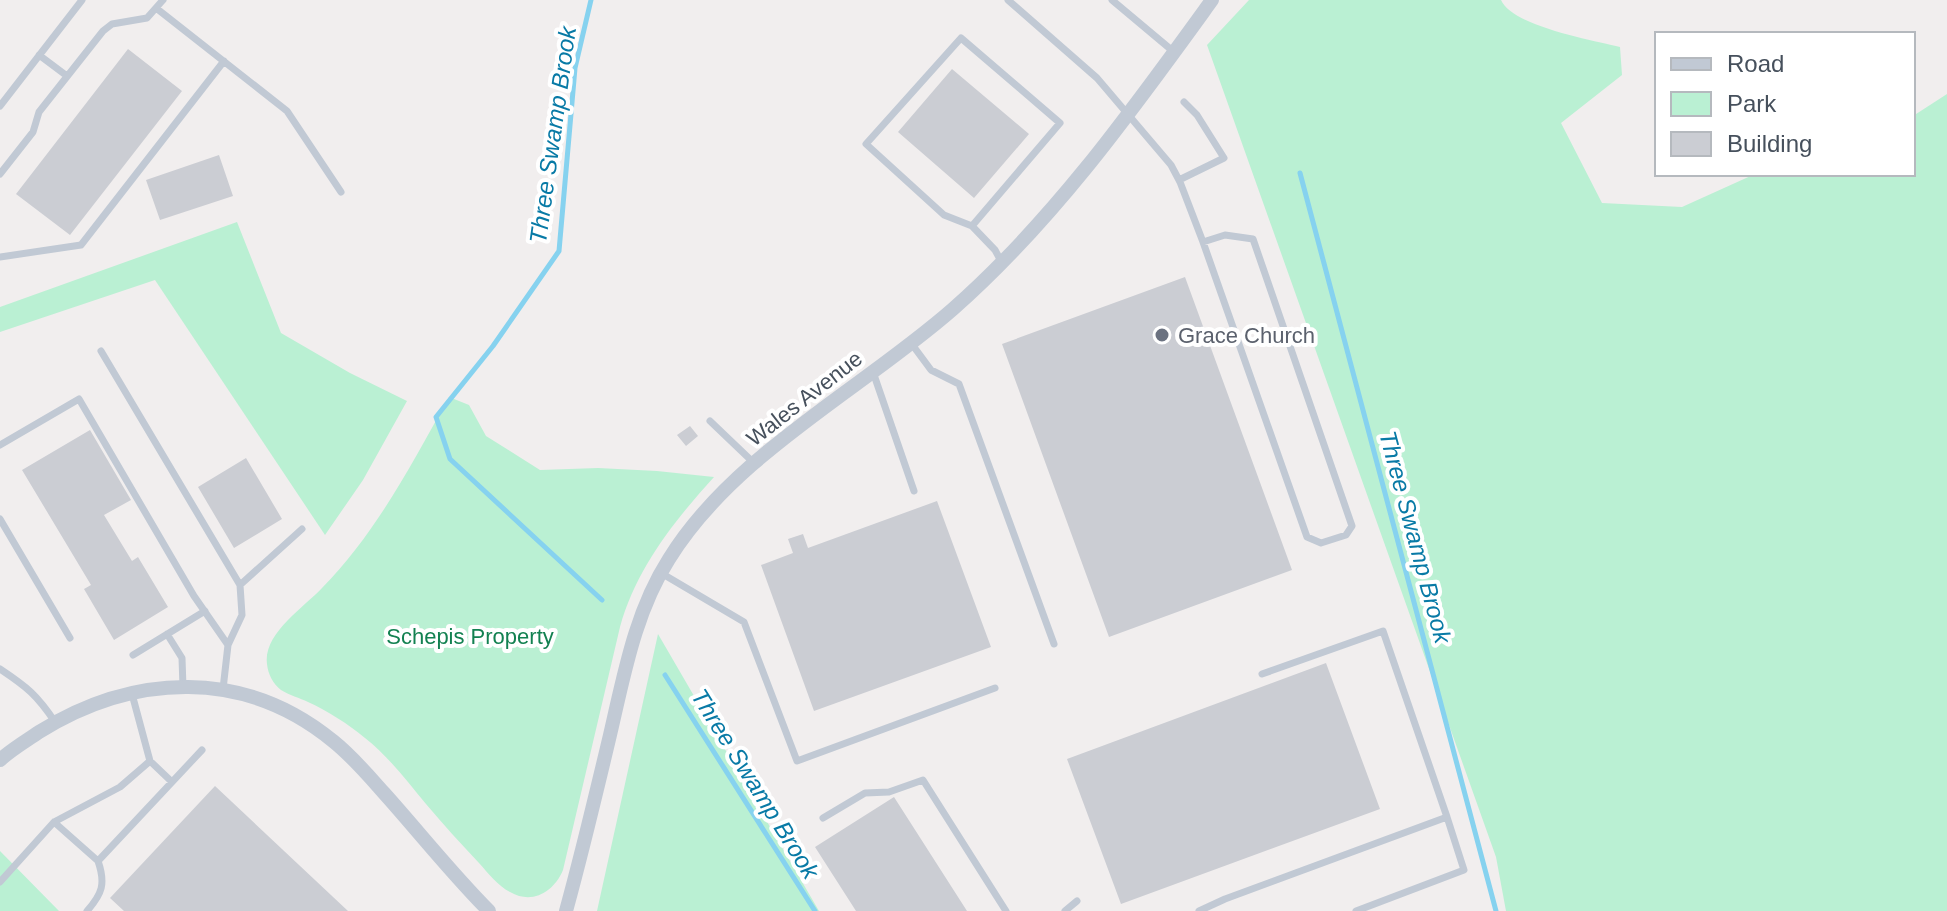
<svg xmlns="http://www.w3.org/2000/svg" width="1947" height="911" viewBox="0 0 1947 911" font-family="Helvetica,sans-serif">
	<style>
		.green { fill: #baf0d3 }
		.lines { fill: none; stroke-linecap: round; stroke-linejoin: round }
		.stream { stroke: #86d2ef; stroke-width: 5 }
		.building { fill: #cbcdd3 }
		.service { stroke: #c1c9d4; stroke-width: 7 }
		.minor { stroke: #c1c9d4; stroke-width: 14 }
		.worship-dot { fill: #6b7280; stroke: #fff; stroke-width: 3 }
		.labels { text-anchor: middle; stroke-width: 8; stroke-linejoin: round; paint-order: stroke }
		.worship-label { font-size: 22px; fill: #5b616d; stroke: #fff; text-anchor: start }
		.street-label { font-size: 22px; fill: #46505c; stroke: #fff }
		.park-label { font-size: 22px; fill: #138151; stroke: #fff }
		.water-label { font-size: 24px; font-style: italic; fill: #087aa6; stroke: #fff }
	</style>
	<rect width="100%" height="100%" fill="#f1eeee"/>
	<path class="green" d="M1249,0H1501C1512,26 1592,40 1620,47L1622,75L1561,123L1602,203L1682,207L1755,174H1913V116L1947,94V911H1506L1496,857L1207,45Z
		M237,222L281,333L350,373L407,401L363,480L325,535L155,280L0,332V307Z
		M449,397L469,405L486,436L540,470L598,468L657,471L714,477C674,521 636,569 620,627L563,870C554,892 532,905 510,892C498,886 488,873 479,863C461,844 443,824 426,804C407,781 389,757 365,738C348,724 328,711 308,702C300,698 289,695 281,690C273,684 268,674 267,664C263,634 303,608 322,588C376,533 412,464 449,397Z
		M658,634L819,911H597Z
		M0,851L59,911H0Z"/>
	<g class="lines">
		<path class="stream" d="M591,0L575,68L559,251L493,346L436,417L450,459L602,600
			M1300,173L1496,911
			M665,675L815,911"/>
	</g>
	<path class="building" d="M128,49L182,91L70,235L16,194Z
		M952,69L1029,134L974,198L898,132Z
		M219,155L233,196L160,220L146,180Z
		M1185,277L1292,570L1109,637L1002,344Z
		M690,426L698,436L686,446L677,435Z
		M90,430L131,500L104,515L132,561L138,557L168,607L114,640L84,589L91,585L22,470Z
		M246,458L282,519L234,548L198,487Z
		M937,501L991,647L814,711L761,565L793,553L788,539L803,534L808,548Z
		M1326,663L1380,809L1121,904L1067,759Z
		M215,786L348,911H124L110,898Z
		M894,797L967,911H856L815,847Z"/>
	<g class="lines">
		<path class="service" d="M1008,0L1097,78L1171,165L1180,182L1203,242L1307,537L1321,543L1346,535L1352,526L1253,239L1225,235L1203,242
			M1112,0L1174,52
			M156,8L287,111L341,192
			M39,55L67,76
			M0,106L82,0
			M0,174L33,132L39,112L103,31L112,24L147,18L163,0
			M1179,180L1224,158L1197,115L1184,102
			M972,226L1060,123L961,38L866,144L944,215L972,226L995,250L1001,261
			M0,257L81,245L224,61
			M911,343L931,370L959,384L1054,644
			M101,351L240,585
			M873,372L914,491
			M710,421L755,464
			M0,445L79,399L194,596L228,645L223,689
			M0,519L70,638
			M661,573L744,622L797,761L995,688
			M167,634L182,658L183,687
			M228,645L242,615L240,585L302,529
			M133,655L205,611
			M0,669C27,687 37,695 55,722
			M132,694L150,761L172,782
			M823,818L865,793L889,792L923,780L1006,911
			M54,822L120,787L150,761
			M0,882L54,822L98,861
			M87,911C102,894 106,884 98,861L202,750
			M1065,911L1077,901
			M1199,911L1225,899L1447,817L1383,631L1262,674
			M1356,911L1464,870L1447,817"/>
		<path class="minor" d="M0,760C12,749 26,741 39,732C134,673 244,668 333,741C352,756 368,775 384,793C419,832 452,874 489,911
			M566,911C582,853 596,794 610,735C624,675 635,612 669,559C733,455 862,389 953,309C1054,220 1133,109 1212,0"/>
	</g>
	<circle class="worship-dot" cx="1162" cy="335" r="8"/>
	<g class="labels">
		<g class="worship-label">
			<text x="1178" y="343">Grace Church</text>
		</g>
		<g class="street-label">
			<text transform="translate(804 398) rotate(-38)" y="8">Wales Avenue</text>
		</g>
		<g class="park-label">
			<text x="470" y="644">Schepis Property</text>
		</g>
		<g class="water-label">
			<text transform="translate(553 135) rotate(-82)" y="8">Three Swamp Brook</text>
			<text transform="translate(1415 537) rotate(75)" y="8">Three Swamp Brook</text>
			<text transform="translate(755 784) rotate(58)" y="8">Three Swamp Brook</text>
		</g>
	</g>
	<rect x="1655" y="32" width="260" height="144" fill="#ffffff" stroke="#b5b9be" stroke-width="2"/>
	<rect x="1671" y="58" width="40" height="12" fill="#c1c9d4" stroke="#b5b9be" stroke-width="2"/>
	<text x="1727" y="72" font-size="24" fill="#46505c">Road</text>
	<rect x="1671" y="92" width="40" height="24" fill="#baf0d3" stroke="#b5b9be" stroke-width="2"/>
	<text x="1727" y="112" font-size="24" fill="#46505c">Park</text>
	<rect x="1671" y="132" width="40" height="24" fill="#cbcdd3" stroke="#b5b9be" stroke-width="2"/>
	<text x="1727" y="152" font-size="24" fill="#46505c">Building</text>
</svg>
